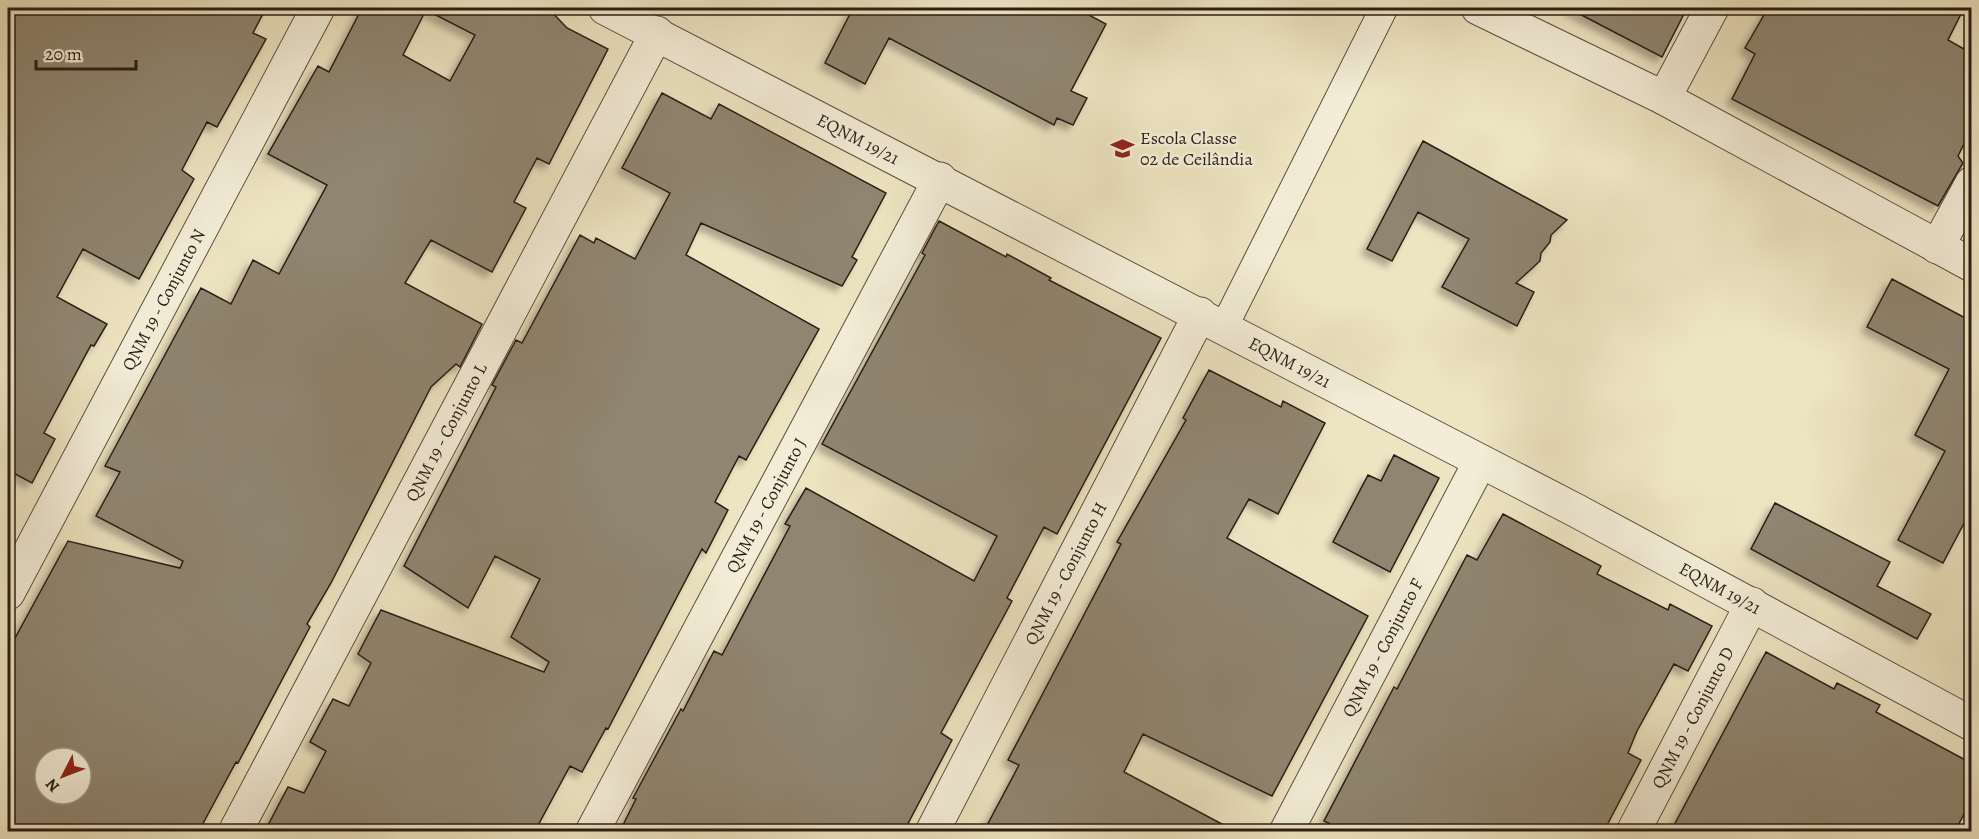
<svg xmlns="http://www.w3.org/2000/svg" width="1979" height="839" viewBox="0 0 1979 839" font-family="Alegreya,serif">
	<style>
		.building { fill: #8f856f; stroke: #2a1e17; stroke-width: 1.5; fill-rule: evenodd; filter: url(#shadow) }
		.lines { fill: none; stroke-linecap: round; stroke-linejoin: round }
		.pedestrian-casing { stroke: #5b5042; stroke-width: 29 }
		.minor-casing { stroke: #5b5042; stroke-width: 35 }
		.pedestrian { stroke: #f3edd7; stroke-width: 27 }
		.minor { stroke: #f3edd7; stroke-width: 33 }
		.labels { text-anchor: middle; stroke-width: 5; stroke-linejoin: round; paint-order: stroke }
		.street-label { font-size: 18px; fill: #2a1e17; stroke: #f3edd7 }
		.poi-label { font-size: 18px; fill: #2a1e17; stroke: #f3edd7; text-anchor: start }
	</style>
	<defs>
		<filter id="shadow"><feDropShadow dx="-5.5" dy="5.5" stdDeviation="3" flood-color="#0004"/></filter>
	</defs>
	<rect width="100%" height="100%" fill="#ede4c1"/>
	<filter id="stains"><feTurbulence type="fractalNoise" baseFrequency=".00333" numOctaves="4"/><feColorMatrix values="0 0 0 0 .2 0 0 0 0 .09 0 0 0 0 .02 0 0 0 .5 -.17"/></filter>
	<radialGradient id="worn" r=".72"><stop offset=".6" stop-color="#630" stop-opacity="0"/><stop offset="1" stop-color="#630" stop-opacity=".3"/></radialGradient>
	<path class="building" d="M8,8H266L253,33L266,39L217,127L207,122L182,170L194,179L139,279L83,249L57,297L107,324L94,346L91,345L44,433L55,439L32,483L8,470Z
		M362,8H548L567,28L608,49L549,164L537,158L514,202L526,208L492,272L431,240L405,283L482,324L460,367L456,364L431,387L331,583L307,624L310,627L238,763L236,762L199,831H8V651L68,541L180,568L183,561L96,516L120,472L105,466L201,288L231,304L253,260L279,274L327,185L268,154L318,66L329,72ZM426,10L475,35L450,81L403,55ZM45,758H81V794H45Z
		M853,8H1076L1106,24L1071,91L1087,98L1073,125L1057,118L1054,125L889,38L865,84L825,63Z
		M1568,8H1687L1662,57Z
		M1768,8H1964L1948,40L1971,53V130L1958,156L1963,163L1938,206L1732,99L1755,54L1745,48Z
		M662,93L711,119L719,104L886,193L852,257L857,260L842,286L701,223L686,255L819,329L746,460L739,456L715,502L728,510L706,553L702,549L608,729L606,728L582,772L570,766L535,831H265L288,787L304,793L326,751L310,742L333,699L349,706L371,663L358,654L381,610L544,672L549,662L511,637L540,579L495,556L468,608L404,566L496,387L492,385L516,340L522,343L580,235L594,243L596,238L635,259L670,193L622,168Z
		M1423,141L1567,220L1551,235L1550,242L1541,253L1540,261L1516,283L1534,292L1517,326L1442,287L1469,239L1418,212L1392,261L1367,249Z
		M939,221L1006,257L1007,254L1051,278L1049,280L1161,338L1057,534L1044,527L1007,598L1012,601L941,733L952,740L904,831H620L636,799L633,798L681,709L683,711L714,651L722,655L790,526L785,524L806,488L974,581L997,536L822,444L925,255L922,253Z
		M1892,279L1971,321V510L1943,563L1898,540L1945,451L1915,435L1949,369L1867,327Z
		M1209,370L1281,407L1283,401L1325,423L1278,514L1249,499L1227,538L1368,616L1272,796L1143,734L1124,772L1235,831H984L1019,765L1008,760L1121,544L1117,542L1186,420L1183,418Z
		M1394,455L1439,478L1390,572L1333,542L1368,475L1381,481Z
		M1775,503L1890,562L1877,586L1931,614L1917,639L1751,549Z
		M1503,514L1601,566L1597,574L1668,610L1670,604L1712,626L1688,671L1674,664L1637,731L1628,753L1641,760L1604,831H1345L1324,821L1394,687L1397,689L1467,555L1477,560Z
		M1766,652L1834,689L1837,683L1880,705L1876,712L1971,763V801L1955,831H1671Z"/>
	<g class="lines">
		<defs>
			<path id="pedestrian" d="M1224,327L1384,8"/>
			<g id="minor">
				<path id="s1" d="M605,8L1577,511L1972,724"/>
				<path d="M1478,8L1664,98L1972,265"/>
				<path d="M1664,98L1712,8"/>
				<path d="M1937,247L1972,183"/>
				<path id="s2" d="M8,593L318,8"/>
				<path id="s3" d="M235,832L657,33"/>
				<path id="s4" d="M592,832L940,179"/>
				<path id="s5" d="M932,832L1200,314"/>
				<path id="s6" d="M1286,832L1480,462"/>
				<path id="s7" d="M1633,832L1752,604"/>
			</g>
		</defs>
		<use href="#pedestrian" class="pedestrian-casing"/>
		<use href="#minor" class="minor-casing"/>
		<use href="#pedestrian" class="pedestrian"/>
		<use href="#minor" class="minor"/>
	</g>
	<defs>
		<symbol id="school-bare" viewBox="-9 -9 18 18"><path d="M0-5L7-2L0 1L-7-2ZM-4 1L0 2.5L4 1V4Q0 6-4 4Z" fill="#8f2418" stroke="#f3edd7" stroke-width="2.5" paint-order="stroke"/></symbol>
	</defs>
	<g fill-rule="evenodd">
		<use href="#school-bare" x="1106" y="132" width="33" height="33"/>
	</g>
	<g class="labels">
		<g class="street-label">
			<text dy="6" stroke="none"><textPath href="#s1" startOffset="285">EQNM 19/21</textPath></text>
			<text dy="6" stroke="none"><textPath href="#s2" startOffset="332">QNM 19 - Conjunto N</textPath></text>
			<text dy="6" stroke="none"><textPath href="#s1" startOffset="771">EQNM 19/21</textPath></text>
			<text dy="6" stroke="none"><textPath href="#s3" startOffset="452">QNM 19 - Conjunto L</textPath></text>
			<text dy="6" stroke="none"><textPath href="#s4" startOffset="370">QNM 19 - Conjunto J</textPath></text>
			<text dy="6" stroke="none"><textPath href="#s5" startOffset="291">QNM 19 - Conjunto H</textPath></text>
			<text dy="6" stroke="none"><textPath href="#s1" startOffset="1257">EQNM 19/21</textPath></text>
			<text dy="6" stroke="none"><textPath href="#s6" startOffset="208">QNM 19 - Conjunto F</textPath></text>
			<text dy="6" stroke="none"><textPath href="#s7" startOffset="129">QNM 19 - Conjunto D</textPath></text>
		</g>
		<g class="poi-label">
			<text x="1140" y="144">Escola Classe<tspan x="1140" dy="21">02 de Ceilândia</tspan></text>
		</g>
	</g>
	<rect width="1979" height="839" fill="none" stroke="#ede4c1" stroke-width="30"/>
	<rect x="9" y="9" width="1961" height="821" fill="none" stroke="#2a1e17" stroke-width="3"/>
	<rect x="15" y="15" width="1949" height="809" fill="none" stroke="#2a1e17" stroke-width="1.5"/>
	<g transform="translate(63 776) rotate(228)"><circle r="28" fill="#f3edd7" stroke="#a39a8a" stroke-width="1.5"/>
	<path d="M0-4.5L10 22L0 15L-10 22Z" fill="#8f2418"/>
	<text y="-9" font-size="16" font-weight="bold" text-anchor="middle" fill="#2a1e17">N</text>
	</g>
	<path d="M36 60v9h100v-9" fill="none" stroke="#2a1e17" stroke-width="3"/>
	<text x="45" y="60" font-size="18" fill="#2a1e17" stroke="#f3edd7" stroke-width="4.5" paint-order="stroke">20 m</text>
	<rect width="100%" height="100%" filter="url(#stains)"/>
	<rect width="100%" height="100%" fill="url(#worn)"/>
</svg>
